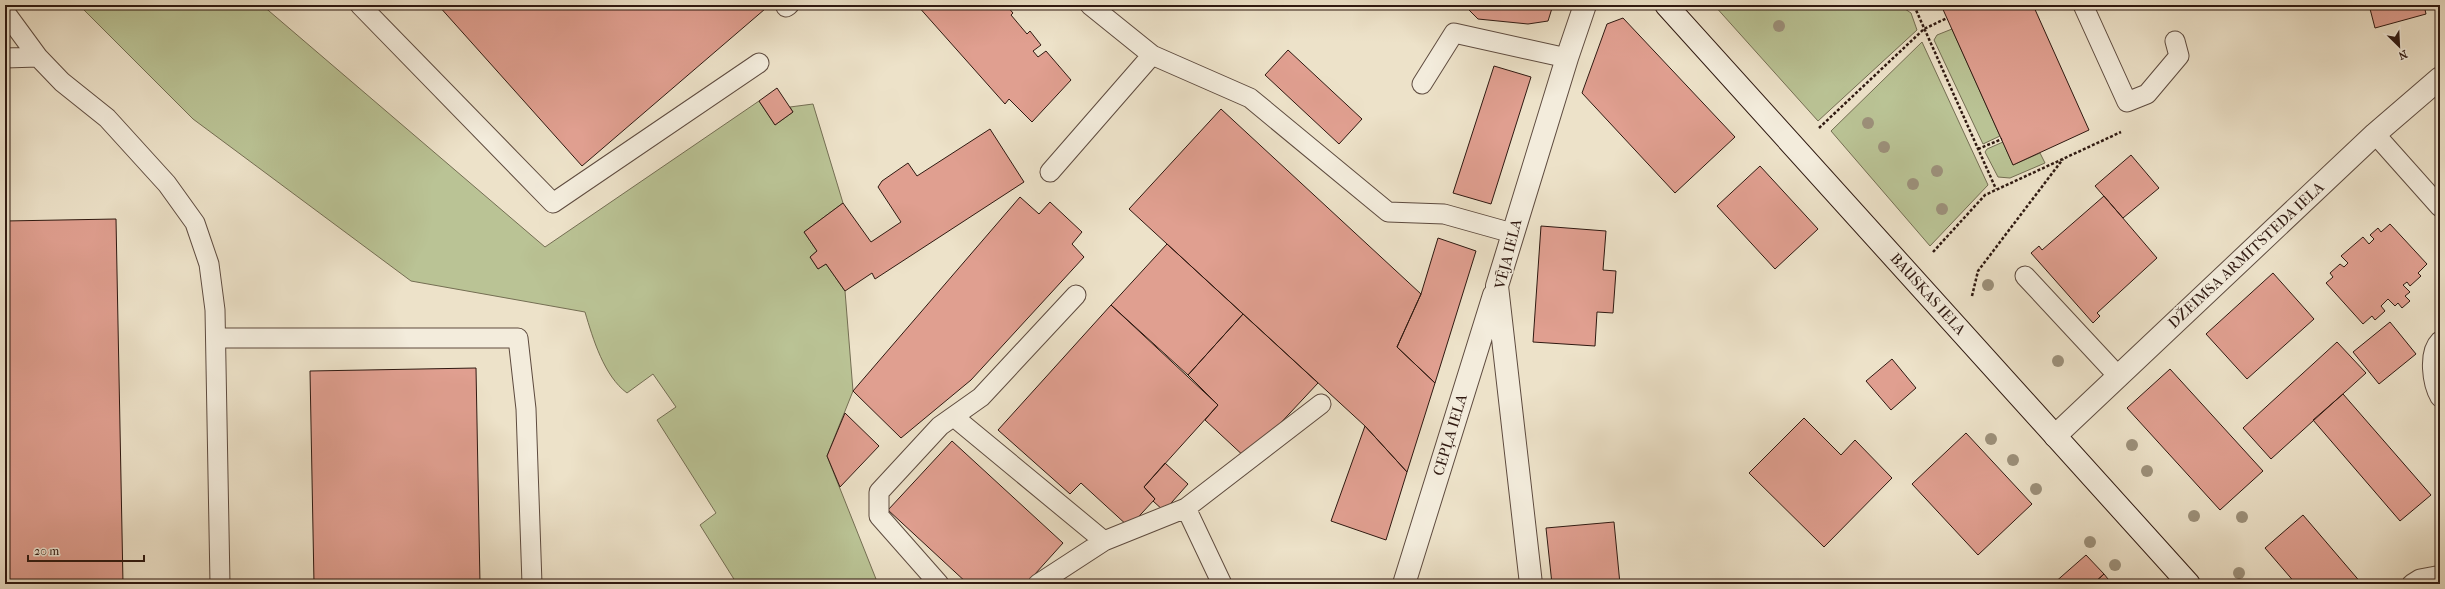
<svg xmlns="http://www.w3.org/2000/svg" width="2445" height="589" viewBox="0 0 2445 589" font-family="'IM FELL French Canon',serif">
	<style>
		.green { fill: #bac395; stroke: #746e53 }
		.building { fill: #e09f90; stroke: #2f1911 }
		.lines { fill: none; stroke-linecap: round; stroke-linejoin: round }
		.lane-casing { stroke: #5e4b3f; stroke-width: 21 }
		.street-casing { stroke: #5e4b3f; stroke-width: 24 }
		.secondary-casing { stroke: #2f1911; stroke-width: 24 }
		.path { stroke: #2f1911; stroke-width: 2.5; stroke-dasharray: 3 2; stroke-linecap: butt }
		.lane { stroke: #f3ecdc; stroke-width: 19 }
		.street { stroke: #f3ecdc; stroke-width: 22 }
		.secondary { stroke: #f3ecdc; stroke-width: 22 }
		.tree { fill: #9c907a }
		.labels { text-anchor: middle; stroke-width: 3.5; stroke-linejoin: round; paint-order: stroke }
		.street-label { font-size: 15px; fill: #2f1911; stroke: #f3ecdc }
	</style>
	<rect width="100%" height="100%" fill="#ede2c9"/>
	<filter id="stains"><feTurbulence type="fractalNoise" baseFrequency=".005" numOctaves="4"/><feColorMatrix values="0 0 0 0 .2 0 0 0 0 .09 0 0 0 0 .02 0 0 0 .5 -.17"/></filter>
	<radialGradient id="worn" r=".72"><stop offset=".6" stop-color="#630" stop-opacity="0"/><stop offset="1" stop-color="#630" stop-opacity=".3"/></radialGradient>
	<path class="green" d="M79,5H262L545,247L759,101L775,125L793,112L790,107L813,104L843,203L804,232L817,251L810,257L818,269L826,264L845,291L853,391L827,456L878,584H737L700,525L716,513L657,420L676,407L653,374L627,393C604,376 593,339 585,312L411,281L193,119Z
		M1714,5H1899L1911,13L1917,30L1818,121Z
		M1952,29L2000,136L1983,144L1934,40L1937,35Z
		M1922,42L1988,185L1930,246L1831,131Z
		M2003,142L2013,165L2040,153L2045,163L2010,178L1998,177L1985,152L1987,149Z"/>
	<path class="building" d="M438,5H762L765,9L582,166Z
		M917,5H1006L1013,13L1011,15L1027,34L1030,31L1041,45L1033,51L1038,57L1046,51L1071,80L1032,122L1009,99L1005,104Z
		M1464,5H1553L1548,21L1528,24L1478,19Z
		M1941,5H2033L2089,130L2013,165Z
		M2369,5H2424L2426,14L2375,28Z
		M1623,18L1735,137L1675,193L1582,93L1607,24Z
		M1288,50L1362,119L1339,144L1265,75Z
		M1494,66L1531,77L1491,204L1453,193Z
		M777,88L793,112L775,125L759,101Z
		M1221,109L1421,294L1397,347L1435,383L1407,472L1365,426L1129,209Z
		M990,129L1024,182L875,279L872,273L845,291L826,264L818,269L810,257L817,251L804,232L843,203L871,242L901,222L878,187L882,181L908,163L917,176Z
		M2131,155L2159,188L2123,218L2095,186Z
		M1760,166L1818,229L1775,269L1717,206Z
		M2104,196L2157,258L2097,313L2100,316L2093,323L2031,253L2039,246L2042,250Z
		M1020,197L1039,214L1050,202L1082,232L1072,244L1084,257L971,380L901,438L853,391Z
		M116,219L123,584H5V221Z
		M2390,224L2427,264L2418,273L2421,276L2410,286L2407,282L2403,285L2410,292L2405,296L2410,301L2402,308L2398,303L2395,306L2388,299L2381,306L2385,311L2375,320L2372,316L2363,324L2326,283L2333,277L2330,273L2340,264L2344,267L2348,263L2341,256L2363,237L2369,244L2374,239L2370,235L2378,228L2381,232Z
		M1541,226L1606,231L1603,270L1616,271L1613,313L1597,312L1595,346L1533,342Z
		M1438,238L1476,251L1435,383L1397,347L1421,294Z
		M1167,244L1243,314L1188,375L1111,305Z
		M2273,273L2314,319L2247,379L2206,334Z
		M1111,305L1218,405L1144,487L1155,499L1129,527L1081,483L1070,494L998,430Z
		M1243,314L1318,383L1247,459L1205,420L1218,405L1188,375Z
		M2390,322L2416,354L2379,384L2353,352Z
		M2337,342L2366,373L2271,459L2243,428Z
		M1892,359L1916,388L1891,410L1866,381Z
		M476,368L480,584H314L310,371Z
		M2170,369L2263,471L2220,510L2127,408Z
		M2343,394L2431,495L2400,521L2313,420Z
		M845,413L879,446L840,487L827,456Z
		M1804,418L1841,455L1855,440L1892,478L1824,547L1749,473Z
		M1365,426L1407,472L1386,540L1331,521Z
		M1966,433L2032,504L1978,555L1912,484Z
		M952,441L1063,543L1026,584H968L888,510Z
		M1165,463L1188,484L1164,511L1153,501L1155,499L1144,487Z
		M2303,515L2362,584H2296L2265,548Z
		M1614,522L1620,584H1552L1546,528Z
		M2086,555L2104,574L2093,584H2053Z
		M2104,574L2112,584H2093Z"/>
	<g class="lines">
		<defs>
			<path id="lane" d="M360,5L553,203L759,63
				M1090,5L1152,55L1250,98L1388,212L1444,214L1512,233
				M2083,5L2127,102L2147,94L2179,56L2175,41
				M786,7L789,5
				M5,12L38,57L62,82L107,118L167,184L195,223L209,264L215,310L220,584
				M5,58L38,57
				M1422,84L1454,33L1567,58
				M2375,134L2440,207
				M1050,172L1152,55
				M2025,276L2119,377
				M216,338H518L526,409L532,584
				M2440,341C2428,353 2432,383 2440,397
				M954,417L1104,541
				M939,584L879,516V492L940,426L981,397L1076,295
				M1038,584L1104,541L1186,508
				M1222,584L1186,508L1321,404
				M2412,584L2420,579L2436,576L2440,578"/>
			<path id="street" d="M2055,436L2375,134L2440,78
				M1404,584L1494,295
				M1531,584L1497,286L1567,58L1585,5"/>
			<path id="secondary" d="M1666,5L2189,584"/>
		</defs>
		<use href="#lane" class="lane-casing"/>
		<use href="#street" class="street-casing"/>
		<use href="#secondary" class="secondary-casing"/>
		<path class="path" d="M1908,5L1916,10L1996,189
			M1819,128L1924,29L1947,18
			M1978,149L2002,139
			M1933,252L1985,195L2121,132
			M1972,296L1978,271L2063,159"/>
		<use href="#lane" class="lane"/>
		<use href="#street" class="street"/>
		<use href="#secondary" class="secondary"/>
	</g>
	<g class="tree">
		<circle cx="1779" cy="26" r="6"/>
		<circle cx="1868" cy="123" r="6"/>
		<circle cx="1884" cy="147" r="6"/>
		<circle cx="1937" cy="171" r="6"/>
		<circle cx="1913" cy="184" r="6"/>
		<circle cx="1942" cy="209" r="6"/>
		<circle cx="1988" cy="285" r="6"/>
		<circle cx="2058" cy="361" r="6"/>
		<circle cx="1991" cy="439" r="6"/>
		<circle cx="2132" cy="445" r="6"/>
		<circle cx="2013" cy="460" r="6"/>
		<circle cx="2147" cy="471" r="6"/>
		<circle cx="2036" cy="489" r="6"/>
		<circle cx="2194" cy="516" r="6"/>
		<circle cx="2242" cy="517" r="6"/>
		<circle cx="2090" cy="542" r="6"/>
		<circle cx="2115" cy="565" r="6"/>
		<circle cx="2239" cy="573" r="6"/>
	</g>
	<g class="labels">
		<g class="street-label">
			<text transform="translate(1508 254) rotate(-76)" y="5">VĒJA IELA</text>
			<text transform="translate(2246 255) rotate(-43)" y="5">DŽEIMSA ARMITSTEDA IELA</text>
			<text transform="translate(1928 294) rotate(48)" y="5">BAUSKAS IELA</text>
			<text transform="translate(1450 435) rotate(-73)" y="5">CEPĻA IELA</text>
		</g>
	</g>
	<rect width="2445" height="589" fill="none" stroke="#ede2c9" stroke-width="20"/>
	<rect x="6" y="6" width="2433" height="577" fill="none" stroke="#2f1911" stroke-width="2"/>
	<rect x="10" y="10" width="2425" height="569" fill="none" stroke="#2f1911"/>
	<g transform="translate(2399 46) rotate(156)" stroke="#f3ecdc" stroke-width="3" paint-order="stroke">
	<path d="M0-3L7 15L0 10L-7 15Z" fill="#2f1911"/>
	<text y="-6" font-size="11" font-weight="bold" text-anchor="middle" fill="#2f1911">N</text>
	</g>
	<path d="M28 555v6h116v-6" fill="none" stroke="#2f1911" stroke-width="2"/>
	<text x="34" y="555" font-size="12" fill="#2f1911" stroke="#f3ecdc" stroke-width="3" paint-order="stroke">20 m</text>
	<rect width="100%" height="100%" filter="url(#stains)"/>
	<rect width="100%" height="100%" fill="url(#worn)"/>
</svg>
